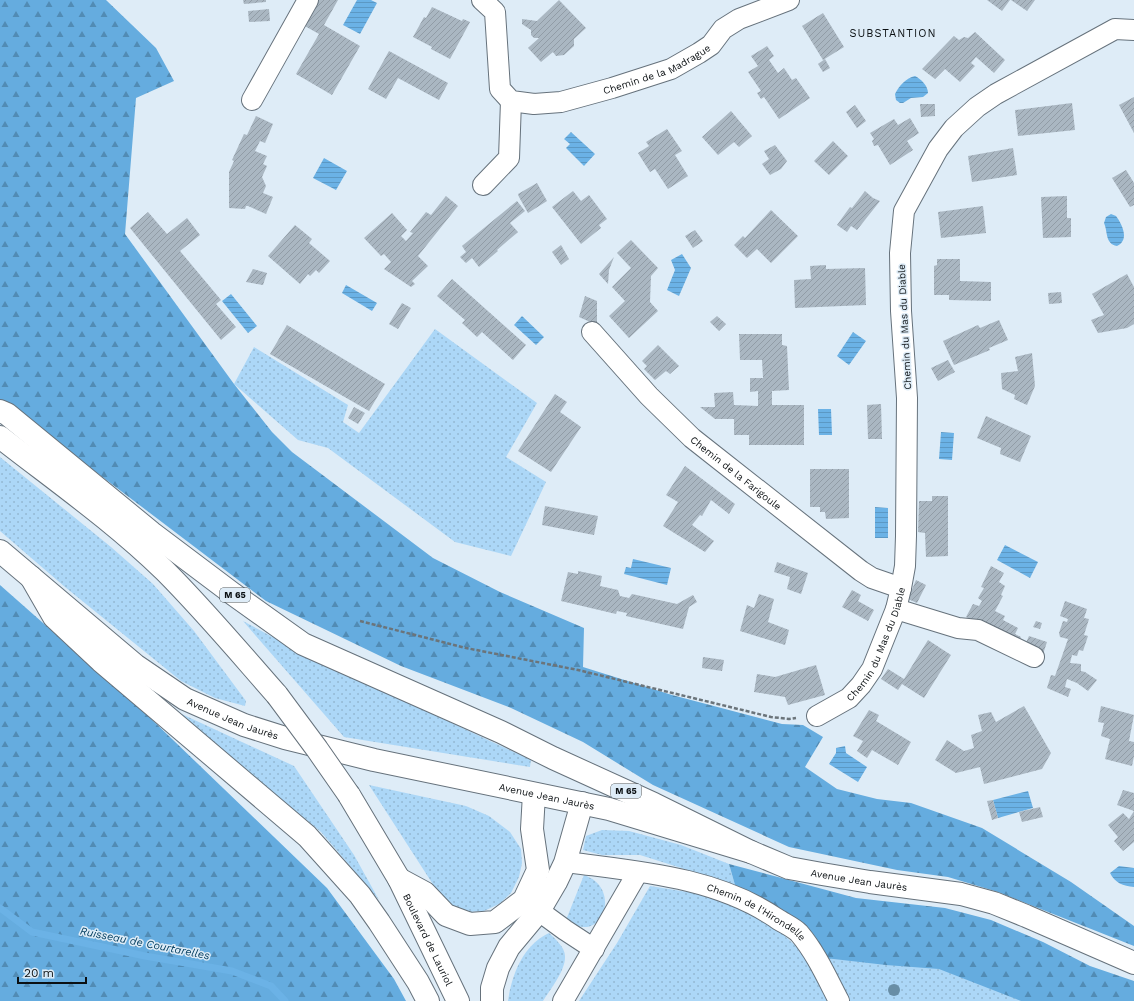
<svg xmlns="http://www.w3.org/2000/svg" width="1134" height="1001" viewBox="0 0 1134 1001" font-family="'Work Sans',sans-serif">
	<style>
		.grass { fill: url(#grass-dots) }
		.forest { fill: url(#forest-firs) }
		.water { fill: url(#water-rules) }
		.lines { fill: none; stroke-linecap: round; stroke-linejoin: round }
		.stream { stroke: #6bb2e6; stroke-width: 7 }
		.building { fill: url(#building-hatch) }
		.minor-casing { stroke: #66727c; stroke-width: 22 }
		.secondary-casing { stroke: #66727c; stroke-width: 24 }
		.primary-casing { stroke: #66727c; stroke-width: 24 }
		.path { stroke: #6b747a; stroke-width: 2.5; stroke-dasharray: 4 2; stroke-linecap: butt }
		.minor { stroke: #fff; stroke-width: 20 }
		.secondary { stroke: #fff; stroke-width: 22 }
		.primary { stroke: #fff; stroke-width: 22 }
		.primary-bridge-casing { stroke: #66727c; stroke-width: 24; stroke-linecap: butt }
		.primary-bridge { stroke: #fff; stroke-width: 22 }
		.tree { fill: #688ea6 }
		.labels { text-anchor: middle; stroke-width: 3; stroke-linejoin: round; paint-order: stroke }
		.shield { fill: #deecf7; stroke: #4a5257; stroke-width: 1 }
		.shield-label { font-size: 9px; font-weight: bold; fill: #0b1013 }
		.street-label { font-size: 10px; fill: #0b1013; stroke: #deecf7 }
		.neighbourhood-label { font-size: 11px; letter-spacing: 1px; fill: #0b1013; stroke: #deecf7 }
		.water-label { font-size: 11px; font-style: italic; fill: #064062; stroke: #deecf7 }
	</style>
	<defs>
		<pattern id="grass-dots" width="8" height="8" patternUnits="userSpaceOnUse"><rect width="8" height="8" fill="#acd7f7"/><path d="M2 2h.1M6 6h.1" fill="none" stroke="#93b8d3" stroke-width="1.8" stroke-linecap="round"/></pattern>
		<pattern id="forest-firs" width="22" height="20" patternUnits="userSpaceOnUse"><rect width="22" height="20" fill="#65acdf"/><path d="M5 1l3.5 6h-7zM16 11l3.5 6h-7z" fill="#518bb4"/></pattern>
		<pattern id="water-rules" width="6" height="5" patternUnits="userSpaceOnUse"><rect width="6" height="5" fill="#6bb2e6"/><path d="M0 2.5h6" fill="none" stroke="#5b98c4"/></pattern>
		<pattern id="building-hatch" width="6" height="6" patternUnits="userSpaceOnUse"><rect width="6" height="6" fill="#aab7c2"/><path d="M-1 1l2-2M0 6l6-6M5 7l2-2" fill="none" stroke="#919ca6"/></pattern>
	</defs>
	<rect width="100%" height="100%" fill="#deecf7"/>
	<path class="grass" d="M435,329L537,403L506,457L546,482L511,556L455,542L328,448L298,440L234,384L254,347L348,405L343,422L359,433Z
		M0,457L111,547L153,584L194,631L246,701L245,706L215,698L181,681L65,587L0,531Z
		M243,621L308,656L531,760L530,767L344,737Z
		M173,710L294,766L354,855L379,900L321,832Z
		M369,785L466,806L489,816L510,832L521,849L522,863L519,877L511,893L499,904L484,911L467,912L450,904L434,886Z
		M602,830L629,831L681,845L729,864L735,885L640,855H602L583,850L586,836Z
		M584,875C588,877 592,878 595,881C615,897 603,934 577,926C573,925 569,922 566,920Z
		M650,886L694,893L731,903L764,917L798,948L832,1001H579L617,943Z
		M549,933C555,939 565,947 565,956C566,970 550,990 543,1001H508C512,974 523,945 549,933Z
		M820,949L940,960L1044,1001H849L842,986Z"/>
	<path class="forest" d="M0,0H106L156,48L174,81L136,98L125,234L234,384L272,432L292,452L433,558L500,592L584,628L583,667L672,695L782,724L803,725L823,737L805,767L837,789L877,799L911,803L982,828L1071,882L1134,926V946L998,892L948,877L897,870L789,847L653,785L583,742L511,708L401,666L266,601L51,438L0,403Z
		M0,585L145,713L327,888L394,979L406,1001H0Z
		M729,864L856,898L945,908L991,920L1043,942L1090,966L1134,981V1001H1021L939,969L886,965L825,958L768,903L735,885Z"/>
	<path class="water" d="M357,0H371L377,3L360,34L343,25Z
		M915,76C921,79 928,86 928,93L923,97L911,98L903,103H900L896,100L895,94C899,86 906,78 915,76Z
		M571,132L595,154L584,166L566,148L570,144L564,139Z
		M324,158L347,171L336,190L313,178Z
		M1111,214L1116,216C1122,224 1130,240 1117,246C1105,244 1108,232 1104,223L1106,217Z
		M682,254L691,268L679,296L667,290L675,270L671,260Z
		M346,285L377,303L372,311L342,293Z
		M231,294L257,326L248,333L222,301Z
		M522,316L544,337L536,345L514,325Z
		M853,332L866,341L849,365L837,356Z
		M818,409H831L832,435H819Z
		M941,432L954,433L952,460L939,459Z
		M875,507L888,508V538H875Z
		M1005,545L1038,562L1030,578L997,560Z
		M633,559L671,568L667,585L624,574L626,567L631,568Z
		M845,746L846,753L867,767L858,782L829,764L836,753V748Z
		M1028,791L1033,808L998,818L993,800Z
		M1119,866L1134,868V887C1123,886 1115,883 1110,873Z"/>
	<g class="lines">
		<path class="stream" d="M0,908L32,932L145,956L232,971L271,986L285,1001"/>
	</g>
	<path class="building" d="M243,0H266V2L244,4Z
		M318,0H338L324,25L360,46L332,95L296,74L319,34L303,25Z
		M559,0L586,28L574,39V46L564,55L556,56L553,52L541,62L528,48L539,38H534L531,35V30L522,24V19L537,21Z
		M987,0H1010L1002,11Z
		M1011,0H1035L1027,11Z
		M432,7L462,21L463,19L470,22L450,59L431,49L432,47L413,37L424,17L426,18Z
		M269,9L270,21L249,22L248,11Z
		M823,13L844,47L823,60L802,26Z
		M975,32L1005,60L994,73L976,57L971,63L975,66L960,82L945,69L935,79L922,69L954,36L959,40L964,37L968,38Z
		M767,46L774,56L769,60L778,73L784,68L792,80L796,78L810,98L779,119L764,97L761,99L757,93L761,91L748,72L758,66L751,56Z
		M389,51L448,83L439,100L398,78L386,99L368,89Z
		M825,59L830,68L823,72L818,64Z
		M1134,97V133L1119,105Z
		M1072,103L1075,130L1018,136L1015,110Z
		M920,104H935V116L921,117Z
		M855,105L866,121L857,128L846,112Z
		M731,111L752,136L739,147L734,142L718,155L702,137Z
		M256,116L273,124L265,143L260,141L255,151L267,156L263,164L267,166L262,177L266,186L263,193L273,197L266,214L248,206H246L245,209L229,208V172L234,161L232,160L244,134L247,135Z
		M910,118L919,133L907,141L913,150L890,165L878,145L874,146L872,141L874,139L870,133L894,119L898,125Z
		M667,129L682,151L675,155L688,176L668,189L655,169L650,172L638,153L649,146L646,142Z
		M833,141L848,156L829,175L814,161Z
		M775,145L787,161L781,169L770,175L762,164L769,159L764,151Z
		M1013,148L1017,175L972,182L968,156Z
		M1126,170L1134,183V205L1130,207L1112,178Z
		M537,183L547,201L528,213L519,197L518,194Z
		M573,191L581,201L589,195L607,219L599,225L601,228L581,244L552,207Z
		M865,191L873,198L880,201L857,230L851,226L847,232L837,225L850,207L852,208Z
		M446,196L458,206L418,256L428,266L412,281L415,284L411,287L384,269L391,262L384,254L381,256L364,238L392,213L407,230L401,236L406,241L413,233L410,232L426,212L431,215Z
		M1067,196V218H1071V237L1043,238L1041,197Z
		M517,201L525,211L510,223L518,232L497,250L498,251L479,267L472,258L466,263L460,257L466,252L462,246Z
		M983,206L986,233L941,238L938,212Z
		M771,210L798,236L771,263L757,249L747,258L734,245L743,236L745,238Z
		M148,212L167,234L187,218L200,235L180,251L221,300L216,304L236,327L221,340L130,228Z
		M295,225L312,239L309,243L330,261L319,273L316,270L310,276L308,274L300,284L268,256Z
		M695,230L703,241L693,248L685,236Z
		M631,240L658,268L651,276L650,302L658,311L629,338L609,316L625,301L612,287L631,268L617,253Z
		M561,245L569,259L561,265L552,252Z
		M614,257L609,270L608,284L599,274Z
		M937,259H960V281L991,282V301L949,300V295H934V266L937,265Z
		M826,265V269L865,268L866,305L795,308L794,280L811,279L810,266Z
		M253,269L267,273L263,285L246,282Z
		M1127,274L1134,287V324L1127,328L1098,333L1091,320L1104,315L1092,294Z
		M452,279L526,345L513,360L482,332L477,337L462,323L465,320L437,296Z
		M1061,292L1062,303L1049,304L1048,293Z
		M585,296L597,301V325L579,317Z
		M402,303L411,308L398,329L389,324Z
		M717,316L726,324L719,331L710,322Z
		M999,320L1008,340L989,348L990,350L954,365L943,341L978,325L980,328Z
		M287,325L385,384L369,411L270,354Z
		M739,334H782V345L787,346L789,390L772,391V405H804V445H749V435H734V419H715L700,407H715L714,393L733,392L734,405L758,406V391L750,392V378H763L762,360H740Z
		M658,345L679,366L670,374L666,371L655,380L644,369L647,366L642,361Z
		M1032,353L1035,386L1027,405L1014,399L1015,395L1002,389L1001,373L1018,371L1015,357Z
		M948,360L955,372L938,381L931,368Z
		M555,394L567,402L560,412L581,427L551,472L518,451Z
		M881,404L882,439H868L867,405Z
		M354,407L365,413L358,424L348,418Z
		M986,416L1031,436L1020,462L1000,454L1001,448L977,438Z
		M685,466L735,504L729,514L711,500L702,516L700,515L692,525L714,541L705,552L663,526L678,502L666,495Z
		M810,469H849V518L826,519L825,512H820V507H810Z
		M932,496H948V556L926,557L925,533L918,532L919,501H932Z
		M545,506L598,516L594,535L542,525Z
		M777,562L808,573L801,594L787,589L790,577L774,572Z
		M991,566L1004,573L999,582L1005,586L1001,595L1003,596L995,611L1005,616L1003,620L1018,628L1015,634L1021,637L1017,644L966,617L973,604L979,606L982,601L978,598L984,588L981,587Z
		M578,571L602,576L600,586L618,590L620,596L629,598L632,594L677,604L693,595L697,602L689,607L683,629L626,616L627,613L617,611L616,614L561,601L568,572L578,574Z
		M916,580L926,585L917,603L908,599Z
		M852,590L861,595L858,601L874,610L868,621L842,607Z
		M759,594L774,599L768,622L789,630L785,645L740,631L747,605L754,608Z
		M1065,601L1087,609L1084,618L1089,619L1084,635L1088,636L1083,651L1079,650L1077,656L1072,655L1070,663L1081,664V671L1085,672L1097,680L1088,691L1077,683L1067,679L1065,687L1071,689L1068,697L1047,688L1051,675L1055,676L1068,639L1060,637L1059,633L1063,621L1067,622L1068,619L1060,616Z
		M1036,621L1042,623L1040,629L1033,627Z
		M1029,636L1047,642L1043,654L1040,655L1024,647Z
		M928,640L951,655L924,698L902,684L898,690L881,679L888,669L904,679Z
		M703,657L724,660L722,671L702,668Z
		M816,665L825,695L788,705L785,697L754,692L757,674L775,677Z
		M1024,706L1051,753L1042,769L984,784L980,767L956,773L935,760L947,740L964,751L974,748L971,735L982,731L978,715L991,712L996,722Z
		M1101,706L1134,715L1129,741L1134,742V756L1132,766L1105,759L1110,739L1101,736L1104,723L1098,722Z
		M869,710L879,715L876,721L911,742L898,765L872,750L867,758L857,751L863,741L853,736Z
		M1123,790L1134,793V811L1117,805Z
		M993,800L998,818L992,820L987,801Z
		M1040,807L1043,817L1022,822L1019,812Z
		M1134,811V842L1123,851L1114,841L1118,837L1108,825L1123,813L1129,819Z"/>
	<g class="lines">
		<defs>
			<g id="minor">
				<path id="s1" d="M482,0L495,12L500,89L511,101L534,104L561,102L612,88L671,69L699,53L711,45L723,29L739,19L789,0"/>
				<path d="M252,100L308,0"/>
				<path d="M483,185L509,158L511,101"/>
				<path id="s2" d="M592,332L649,396L692,438L861,571L872,578L901,588"/>
				<path d="M896,609L958,628L978,630L1034,657"/>
				<path id="s3" d="M817,716L849,698L861,685L872,669L896,609L901,588L905,566L906,536L907,398L901,311L900,253L904,211L938,149L954,128L977,107L996,94L1115,29L1134,30"/>
				<path id="s4" d="M565,863H574C643,872 717,878 776,918C783,923 793,927 799,933C816,953 827,978 839,1001"/>
				<path d="M539,911L565,930L594,949"/>
				<path d="M563,1001L638,872"/>
			</g>
			<g id="secondary">
				<path id="s5" d="M0,551L135,665L185,699L244,725L285,738L374,760L609,809L751,852L789,868L822,874L870,882L961,894L994,903L1026,916L1134,963"/>
			</g>
			<g id="primary">
				<path d="M0,411L7,414L152,533L233,594L303,644L501,732L553,758L654,804L751,852"/>
				<path d="M0,437C55,480 115,522 165,571C204,610 240,653 277,695"/>
				<path d="M31,577L54,617L101,661L307,836L360,895L379,922L418,982L428,1001"/>
				<path id="s6" d="M349,795L399,879L458,1001"/>
				<path d="M399,879L425,893L446,915L470,924L495,922L524,900L538,870L532,829L534,794"/>
				<path d="M492,1001V988L498,968L509,947L539,911L556,882L565,863L582,803"/>
			</g>
		</defs>
		<use href="#minor" class="minor-casing"/>
		<use href="#secondary" class="secondary-casing"/>
		<use href="#primary" class="primary-casing"/>
		<path class="path" d="M360,621L466,648L578,670L771,717L789,719L796,718"/>
		<use href="#minor" class="minor"/>
		<use href="#secondary" class="secondary"/>
		<use href="#primary" class="primary"/>
		<defs>
			<path id="primary-bridge" d="M277,695L317,749L349,795"/>
		</defs>
		<use href="#primary-bridge" class="primary-bridge-casing"/>
		<use href="#primary-bridge" class="primary-bridge"/>
	</g>
	<circle class="tree" cx="894" cy="990" r="6"/>
	<g class="labels">
		<g class="shield">
			<rect x="220" y="588" width="30" height="14" rx="3"/>
			<rect x="611" y="784" width="30" height="14" rx="3"/>
		</g>
		<g class="shield-label">
			<text x="235" y="598">M 65</text>
			<text x="626" y="794">M 65</text>
		</g>
		<g class="street-label">
			<text dy="4" stroke="none"><textPath href="#s1" startOffset="263">Chemin de la Madrague</textPath></text>
			<text transform="translate(904 327) rotate(-93)" y="4">Chemin du Mas du Diable</text>
			<text dy="4" stroke="none"><textPath href="#s2" startOffset="202">Chemin de la Farigoule</textPath></text>
			<text dy="4" stroke="none"><textPath href="#s3" startOffset="98">Chemin du Mas du Diable</textPath></text>
			<text dy="4" stroke="none"><textPath href="#s5" startOffset="289">Avenue Jean Jaurès</textPath></text>
			<text dy="4" stroke="none"><textPath href="#s5" startOffset="613">Avenue Jean Jaurès</textPath></text>
			<text dy="4" stroke="none"><textPath href="#s5" startOffset="937">Avenue Jean Jaurès</textPath></text>
			<text dy="4" stroke="none"><textPath href="#s4" startOffset="200">Chemin de l'Hirondelle</textPath></text>
			<text dy="4" stroke="none"><textPath href="#s6" startOffset="165">Boulevard de Lauriol</textPath></text>
		</g>
		<g class="neighbourhood-label">
			<text x="893" y="37">SUBSTANTION</text>
		</g>
		<g class="water-label">
			<text transform="translate(145 943) rotate(11)" y="4">Ruisseau de Courtarelles</text>
		</g>
	</g>
	<path d="M18 977v6h68v-6" fill="none" stroke="#0b1013" stroke-width="2"/>
	<text x="24" y="977" font-size="12" fill="#0b1013" stroke="#deecf7" stroke-width="3" paint-order="stroke">20 m</text>
</svg>
